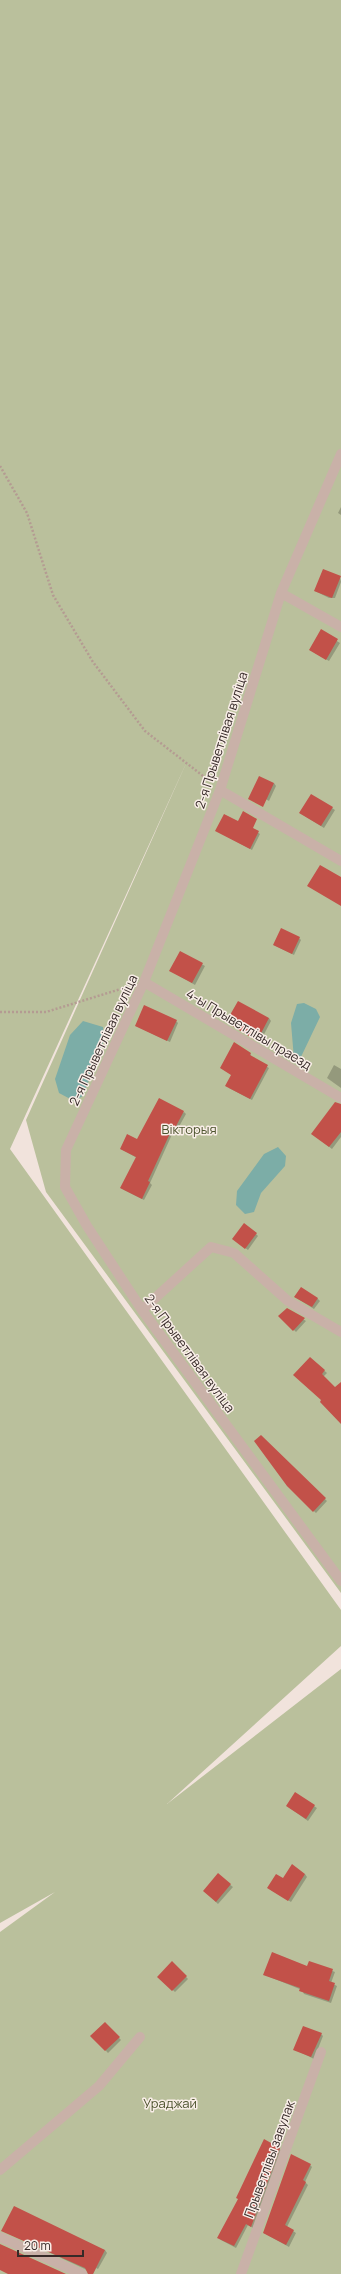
<svg xmlns="http://www.w3.org/2000/svg" width="341" height="2274" viewBox="0 0 341 2274" font-family="Manrope,sans-serif">
	<style>
		.green { fill: #bac09c }
		.water { fill: #7cada7 }
		.shadow { fill: #0003 }
		.building { fill: #c25149 }
		.lines { fill: none; stroke-linecap: round; stroke-linejoin: round }
		.path { stroke: #b49b92; stroke-width: 2.5; stroke-dasharray: 2 2; stroke-linecap: butt }
		.lane { stroke: #c9b1a8; stroke-width: 10 }
		.labels { text-anchor: middle; stroke-width: 3; stroke-linejoin: round; paint-order: stroke }
		.street-label { font-size: 13px; fill: #362a28; stroke: #f9eee8 }
		.park-label { font-size: 13px; fill: #4c532d; stroke: #f9eee8 }
	</style>
	<rect width="100%" height="100%" fill="#f1e3dc"/>
	<path class="green" d="M0,0H341V1593L46,1192L26,1120L189,757L10,1149L341,1610V1646L167,1804L341,1669V2274H0V1932L55,1892L0,1923Z"/>
	<path class="water" d="M304,1003L316,1009L320,1017L300,1059H294L291,1023L297,1004Z
		M83,1021L103,1027L104,1040L83,1096L74,1101L59,1093L55,1079L70,1035Z
		M278,1147L286,1156L285,1166L261,1193L254,1212L245,1214L236,1205L237,1191L264,1154Z"/>
	<path class="shadow" d="M341,507V515L338,513Z
		M340,577L341,582L335,598H329L315,591Z
		M321,631L340,643L329,661L310,650Z
		M274,783L276,786L269,801L255,793Z
		M332,808L335,810L324,828L300,813Z
		M240,819L260,834L252,850L217,831L239,822Z
		M299,938L301,940L294,955L274,945Z
		M180,952L205,966L195,985L171,971Z
		M269,1018L271,1021L260,1042L228,1022Z
		M176,1021L178,1023L170,1042L136,1026Z
		M250,1053L252,1058L269,1068L252,1100L229,1088L232,1075L221,1068Z
		M334,1065L341,1069V1088L327,1078Z
		M184,1112L186,1114L176,1132L174,1130L150,1183L152,1185L144,1200L124,1190L121,1188L137,1158L121,1149Z
		M341,1121V1137L332,1149L315,1136Z
		M256,1234L258,1236L248,1250L236,1241Z
		M295,1297L317,1298L320,1301L314,1309Z
		M287,1309L306,1321L296,1332L280,1316Z
		M310,1358L327,1373L323,1377L341,1395V1421Z
		M261,1436L327,1501L316,1513L287,1485Z
		M296,1794L317,1808L308,1821L287,1806Z
		M305,1874L307,1877L291,1902L271,1890Z
		M218,1875L233,1887L218,1904L204,1891Z
		M172,1962L188,1979L175,1992L159,1977Z
		M309,1962L335,1972L331,1983L337,1986L331,2003L304,1994L302,1990L265,1975L308,1967Z
		M105,2023L121,2040L108,2053L92,2036Z
		M321,2034L323,2036L314,2059L294,2049Z
		M279,2148L281,2151L253,2228L248,2225L236,2248L221,2240L219,2238Z
		M310,2165L312,2167L305,2182L308,2185L287,2227L296,2233L289,2247L264,2233Z
		M3,2231L105,2250L107,2253L98,2269L96,2268L93,2274H89L87,2270Z"/>
	<path class="building" d="M323,569L341,576L332,598L314,591Z
		M321,629L338,639L326,660L309,650Z
		M259,776L274,783L263,807L248,799Z
		M311,794L333,807L321,826L299,813Z
		M243,811L257,819L253,828L259,831L250,849L215,831L224,814L238,821Z
		M320,865L341,877V906L307,886Z
		M281,928L300,937L292,954L273,945Z
		M180,951L203,963L192,983L169,971Z
		M238,1001L269,1018L257,1041L226,1022Z
		M144,1005L177,1020L167,1041L135,1026Z
		M234,1042L251,1053L250,1055L268,1065L250,1099L225,1086L231,1075L220,1068Z
		M159,1098L184,1111L174,1130L172,1129L148,1181L150,1182L142,1199L120,1188L136,1157L120,1149L127,1134L137,1139Z
		M335,1102L341,1104V1132L329,1147L311,1134Z
		M244,1223L257,1233L245,1249L232,1239Z
		M301,1287L318,1298L312,1307L294,1297Z
		M287,1308L305,1318L293,1331L278,1316Z
		M310,1357L325,1370L322,1374L335,1387L341,1382V1424L320,1402L321,1400L293,1375Z
		M261,1435L326,1498L313,1512L287,1486L254,1441Z
		M295,1792L315,1805L306,1819L286,1806Z
		M292,1864L305,1874L288,1901L267,1888L276,1874L283,1878Z
		M218,1873L231,1884L216,1902L203,1891Z
		M272,1952L307,1966L309,1961L333,1969L329,1981L335,1983L329,2001L299,1991L300,1988L263,1975Z
		M172,1961L187,1976L172,1991L157,1977Z
		M105,2022L120,2037L105,2051L90,2036Z
		M303,2026L322,2033L311,2057L293,2050Z
		M264,2139L280,2148L251,2227L246,2224L234,2246L217,2238L238,2199L236,2198Z
		M291,2154L311,2164L303,2180L306,2182L285,2225L294,2230L286,2245L263,2233Z
		M14,2206L105,2250L93,2274H88L85,2268L1,2231Z
		M0,2244L66,2274H8L0,2270Z"/>
	<g class="lines">
		<path class="path" d="M0,466L27,513L53,595L93,662L145,731L207,779
			M0,1012H46L124,988"/>
		<path class="lane" d="M341,454L281,593L220,790L144,982L66,1150L65,1187L87,1226L142,1310L341,1581
			M281,593L341,627
			M220,790L341,861
			M144,982L341,1098
			M142,1310L211,1247L234,1253L288,1301L341,1332
			M0,2170L99,2086L140,2037
			M0,2237L82,2274
			M241,2274L321,2052"/>
	</g>
	<g class="labels">
		<g class="street-label">
			<text transform="translate(221 740) rotate(-72)" y="5">2-я Прыветлівая вуліца</text>
			<text transform="translate(249 1029) rotate(31)" y="5">4-ы Прыветлівы праезд</text>
			<text transform="translate(103 1040) rotate(-65)" y="5">2-я Прыветлівая вуліца</text>
			<text transform="translate(190 1353) rotate(54)" y="5">2-я Прыветлівая вуліца</text>
			<text transform="translate(269 2159) rotate(-70)" y="5">Прыветлівы завулак</text>
		</g>
		<g class="park-label">
			<text x="189" y="1134">Вікторыя</text>
			<text x="170" y="2108">Ураджай</text>
		</g>
	</g>
	<path d="M18 2250v6h65v-6" fill="none" stroke="#362a28" stroke-width="2"/>
	<text x="24" y="2250" font-size="12" fill="#362a28" stroke="#f9eee8" stroke-width="3" paint-order="stroke">20 m</text>
</svg>
